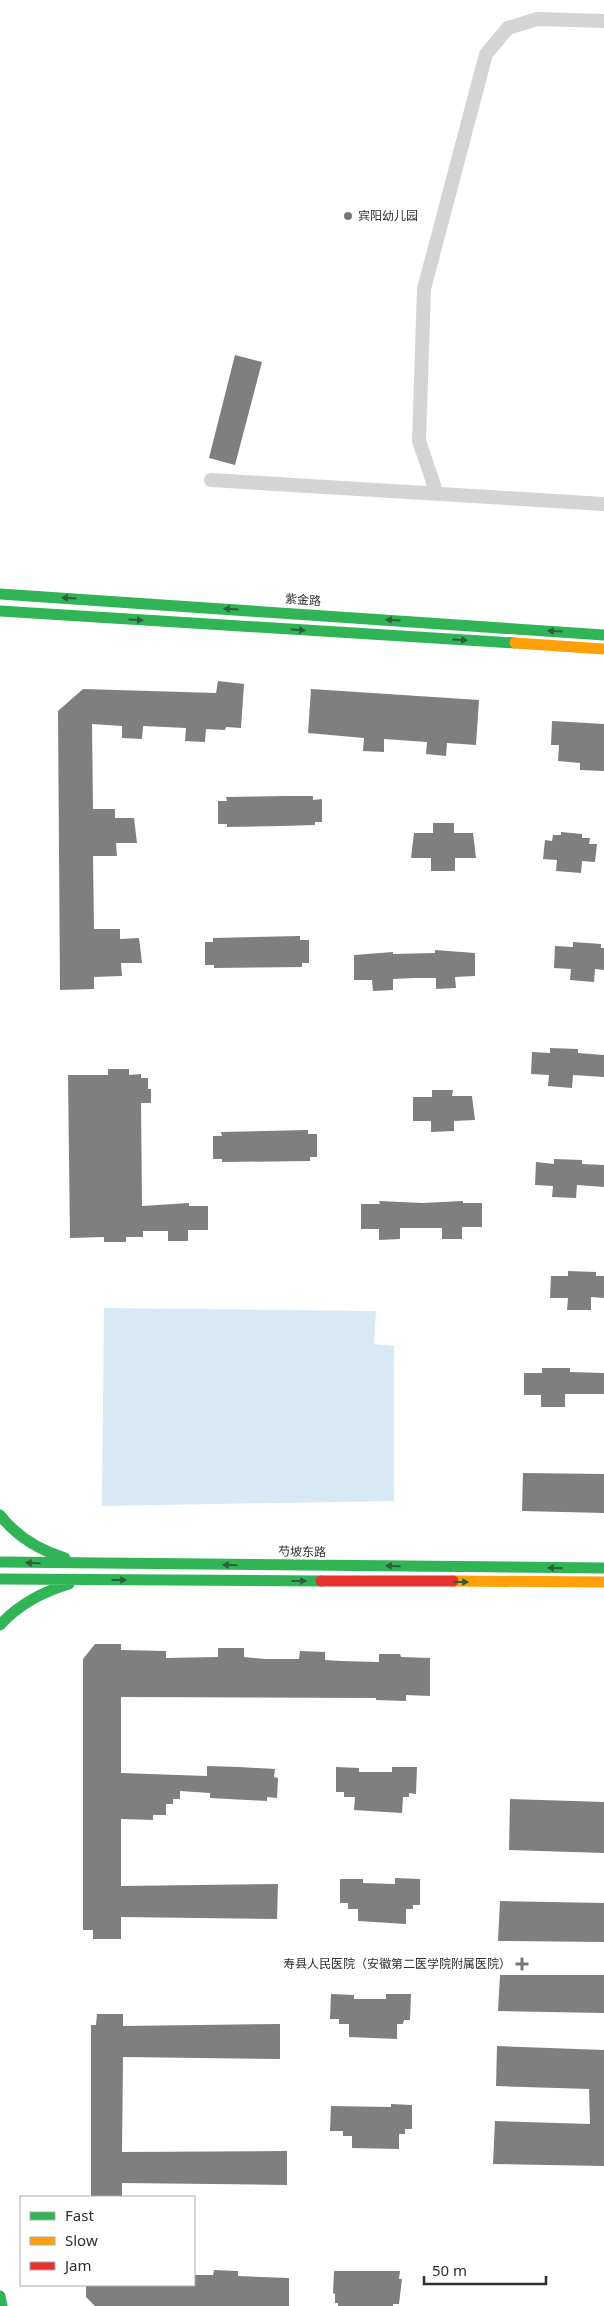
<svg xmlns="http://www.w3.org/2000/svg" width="604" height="2306" viewBox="0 0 604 2306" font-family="'Noto Sans','Noto Sans SC',sans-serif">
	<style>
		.water { fill: #d7e9f4 }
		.building { fill: #7f7f7f }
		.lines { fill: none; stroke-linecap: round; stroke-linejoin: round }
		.street { stroke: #d4d4d4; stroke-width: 14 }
		.fast { stroke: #30b455; stroke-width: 11 }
		.slow { stroke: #ff9f0a; stroke-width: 11 }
		.jam { stroke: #e5322d; stroke-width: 11 }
		.oneway { fill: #2f5e3c }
		.poi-dot { fill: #787878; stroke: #fff; stroke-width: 2 }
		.labels { text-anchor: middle; stroke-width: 5; stroke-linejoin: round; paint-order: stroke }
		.poi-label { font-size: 12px; fill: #2f2f2f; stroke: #fff; text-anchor: start }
		.street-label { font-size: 12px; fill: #2f2f2f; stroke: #fff }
	</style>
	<rect width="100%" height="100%" fill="#fff"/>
	<path class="water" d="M104,1308L376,1311L374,1344L394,1346V1501L102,1506Z"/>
	<path class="building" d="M235,355L262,362L235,465L209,458Z
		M218,681L244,684L241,728L226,727L225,730L206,729L205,742L185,741L186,728L143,726L142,739L122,738V726L92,724L93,809H115V818H134L137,843H116L117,856H93L94,929H120V939L139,938L142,963H121L122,976L94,977V989L60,990L58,711L83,689L216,693Z
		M311,689L479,700L476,745L447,743L446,756L426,754L427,742L384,739V752L363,751L364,738L308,733Z
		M552,721L604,724V771L580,770V763L558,761L559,745H551Z
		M286,796H313V800L322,799V822H315V825L280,826L227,827V824H218V801H227L226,797Z
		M433,823H454V833H473L476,858H455V871H431V858H411L414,833H433Z
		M561,832L582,834V838H590L589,844H597L595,862L582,861L581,873L556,871L557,860L543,859L545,840L552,841L553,835H561Z
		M300,936V940H309V963H302V967L214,968V965H205V942H213V938Z
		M573,942L601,944V948H604V970L595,969L594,982L570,980L571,969L554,968L555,946L573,947Z
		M435,950L475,953V976L455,977L456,988L436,989V978H414L393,979V990L373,991L372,980H354V955L393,952V954L435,953Z
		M550,1048L578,1049V1053L604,1055V1077L573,1075L572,1088L548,1086L549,1075L531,1074L532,1052L550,1053Z
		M108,1069H129V1075L141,1074V1078H148V1089H151V1103H141L142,1206L189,1203V1206H208V1230H188V1241H168V1231H143V1237H126V1242H104V1237L70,1238L68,1075H108Z
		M432,1090H453L452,1096H472L475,1120L454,1121V1131L431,1132V1121H413V1097H432Z
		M308,1130V1134H317V1157H310V1161L222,1162V1159H213V1136H222L221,1132Z
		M554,1159L582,1160V1164L604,1165V1187L577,1185L576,1198L552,1197L553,1186L535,1185L536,1162L554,1164Z
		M379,1201L422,1203L463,1201V1203H482V1227H462V1239H442V1228H400V1239L379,1240V1229H361V1204H380Z
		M568,1271L596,1272V1276H604V1298L591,1297V1310H567L568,1298H550L551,1276H568Z
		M542,1368H570V1372L604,1373V1394H565V1407H541V1395H524V1373H542Z
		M523,1473L604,1474V1513L522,1511Z
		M95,1644H121V1650L166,1651V1658L218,1657V1648H244V1657L265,1659H299L300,1651L325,1652V1660L341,1661L379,1662V1654H400L401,1657L430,1658V1696L406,1695V1701L376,1700V1698L121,1697V1773L207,1776V1766L239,1767L275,1769L274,1777L278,1778L277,1798L267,1797V1801L210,1798V1793L180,1791V1799H173V1804H166V1815H153V1820L121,1819V1886L278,1884L277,1919L121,1917V1939H93V1930H83V1659Z
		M336,1767L359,1768V1772H392V1767H417L416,1794L409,1793V1797H403L402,1813L354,1810L355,1797H344V1792H336Z
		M510,1799L604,1802V1853L509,1850Z
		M395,1878L420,1879V1905H413V1909H406V1924L358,1921V1909H348V1903H340V1879H363V1883L395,1884Z
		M500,1901L604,1903V1942L498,1941Z
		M500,1975H604V2013L498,2011Z
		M331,1994L354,1995V1999H386V1994H411L410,2020H404L403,2024H397V2039L349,2037V2024H339V2019H330Z
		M97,2014H123V2026L280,2024V2059L123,2057L122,2152L287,2151V2185L122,2183V2197H91V2025H96Z
		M497,2046L604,2050V2166L493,2164L495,2121L590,2124L589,2089L496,2086Z
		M391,2104L412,2105V2129H405V2134H399V2149L352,2148V2136H343V2131H330L331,2106L391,2107Z
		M214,2270L238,2271V2276L289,2278V2306H95L86,2297V2285H194V2275H213Z
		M334,2271H400L399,2279H402L399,2304H393V2306H338V2303H335V2294L333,2293Z"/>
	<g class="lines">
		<path class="street" d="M211,480L604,504
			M437,494L419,441L424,289L486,54L508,28L537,19L604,21"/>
		<path class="fast" d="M0,594L604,635
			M0,611L515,643
			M0,1515C17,1537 39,1550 65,1558
			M0,1562L604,1568
			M0,1579L321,1581
			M0,1625C19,1604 42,1592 69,1584
			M0,2296L2,2306"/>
		<path class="slow" d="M515,643L604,649
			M453,1581L604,1582"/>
		<path class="jam" d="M321,1581H453"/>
	</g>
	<defs><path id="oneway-solid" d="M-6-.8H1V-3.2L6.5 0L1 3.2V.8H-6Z" transform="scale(1.25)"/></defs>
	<g class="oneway">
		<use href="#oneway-solid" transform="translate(69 598) rotate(-176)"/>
		<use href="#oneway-solid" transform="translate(231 609) rotate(-176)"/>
		<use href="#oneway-solid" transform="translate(136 620) rotate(4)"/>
		<use href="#oneway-solid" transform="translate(393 620) rotate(-176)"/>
		<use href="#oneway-solid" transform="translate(298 630) rotate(4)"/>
		<use href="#oneway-solid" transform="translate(555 631) rotate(-176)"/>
		<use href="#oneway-solid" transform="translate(460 640) rotate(4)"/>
		<use href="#oneway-solid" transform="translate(33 1563) rotate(-179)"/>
		<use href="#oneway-solid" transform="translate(230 1565) rotate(-179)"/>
		<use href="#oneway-solid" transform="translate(393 1566) rotate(-179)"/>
		<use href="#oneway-solid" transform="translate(555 1568) rotate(-179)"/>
		<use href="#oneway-solid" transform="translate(119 1580)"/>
		<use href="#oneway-solid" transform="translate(299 1581)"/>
		<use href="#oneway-solid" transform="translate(461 1582)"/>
	</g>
	<g class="poi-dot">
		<circle cx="348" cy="216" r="5"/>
		<path d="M519.5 1956.5h5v5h5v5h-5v5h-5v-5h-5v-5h5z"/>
	</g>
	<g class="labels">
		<g class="poi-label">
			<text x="358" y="220">宾阳幼儿园</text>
			<text x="511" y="1968" text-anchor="end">寿县人民医院（安徽第二医学院附属医院）</text>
		</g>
		<g class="street-label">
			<text transform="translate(303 600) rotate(4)" y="4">紫金路</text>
			<text transform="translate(302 1552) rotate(1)" y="4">芍坡东路</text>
		</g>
	</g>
	<rect x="20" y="2196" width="175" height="90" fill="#ffffff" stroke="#acacac"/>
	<rect x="30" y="2212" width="25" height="8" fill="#30b455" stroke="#acacac"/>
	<text x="65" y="2221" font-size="15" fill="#2f2f2f">Fast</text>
	<rect x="30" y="2237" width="25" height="8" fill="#ff9f0a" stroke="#acacac"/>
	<text x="65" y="2246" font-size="15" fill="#2f2f2f">Slow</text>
	<rect x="30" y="2262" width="25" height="8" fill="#e5322d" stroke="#acacac"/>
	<text x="65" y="2271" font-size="15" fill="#2f2f2f">Jam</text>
	<path d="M424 2276v8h122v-8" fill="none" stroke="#2f2f2f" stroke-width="2.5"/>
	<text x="432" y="2276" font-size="15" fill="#2f2f2f" stroke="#ffffff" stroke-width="4" paint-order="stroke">50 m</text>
</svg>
